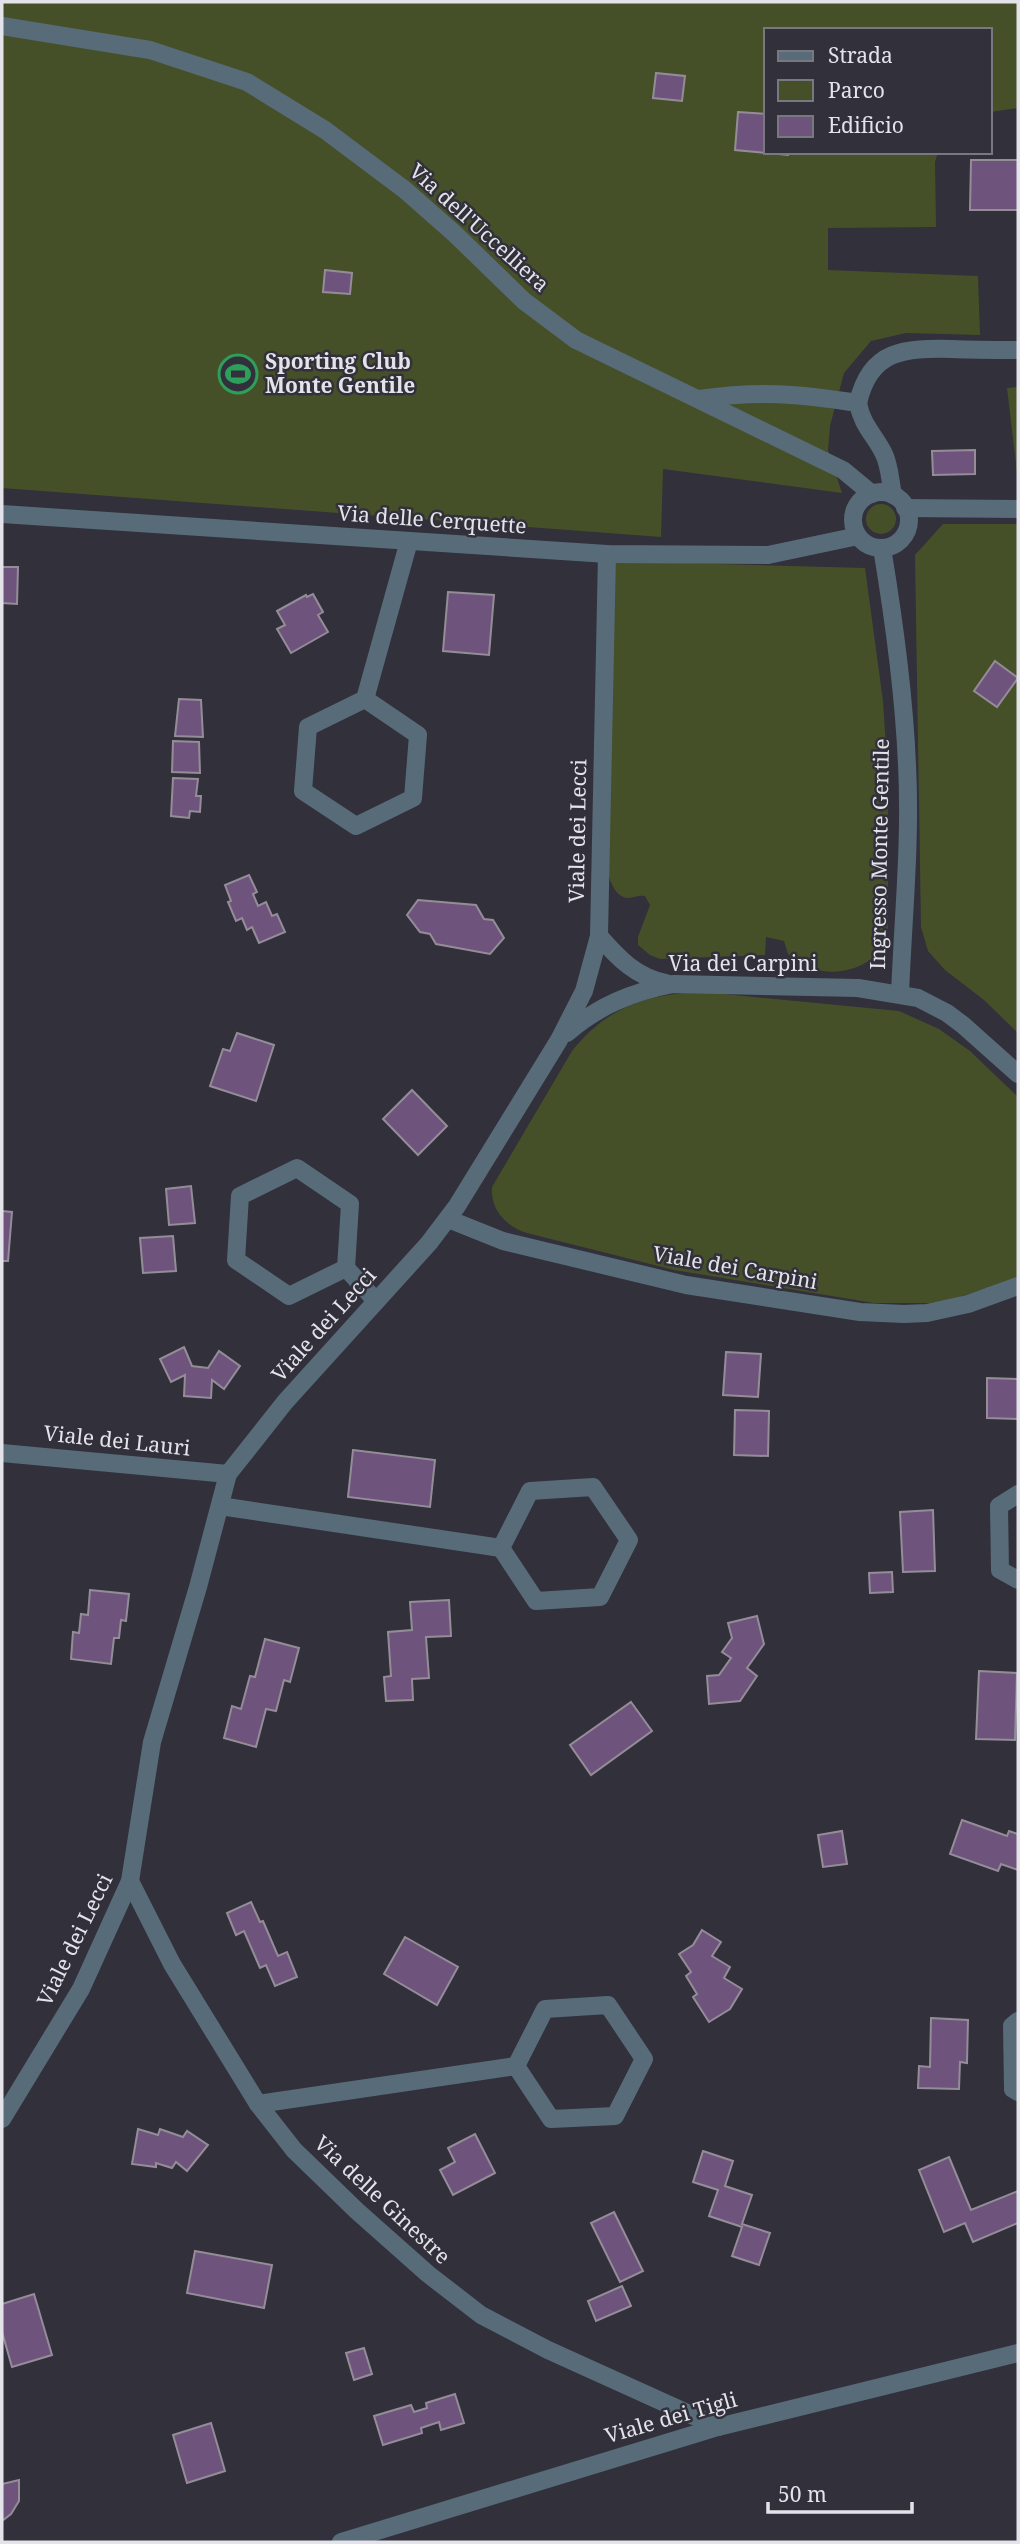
<svg xmlns="http://www.w3.org/2000/svg" width="1020" height="2544" viewBox="0 0 1020 2544" font-family="'Noto Serif',serif">
<style>
.green{fill:#465028;fill-rule:evenodd}
.building{fill:#6e547d;stroke:#948d98;stroke-width:2}
.lines{fill:none;stroke-linecap:round;stroke-linejoin:round}
.minor{stroke:#586b79;stroke-width:18}
.tertiary{stroke:#586b79;stroke-width:18}
.labels{text-anchor:middle;stroke-width:5;stroke-linejoin:round;paint-order:stroke}
.street-label{font-size:21px;fill:#e4e3ea;stroke:#31303b}
.poi-label{font-size:21px;font-weight:bold;fill:#e4e3ea;stroke:#31303b;text-anchor:start}
</style>
<rect width="100%" height="100%" fill="#31303b"/>
<g class="green">
<path d="M2 2H1018V108L990 112V30H766V152H938L935 162 936 227 828 228V270L978 276 980 335 906 333 871 341 844 373 830 426 828 450 842 493 663 469 661 537 2 488Z"/>
<path d="M1018 387V481L1007 388Z"/>
<circle cx="881" cy="519" r="15"/>
<path d="M943 524H1018V1033L984 1000 945 970 928 951 921 927 915 555ZM995 661 1018 678 997 707 974 691Z"/>
<path d="M614 561 865 568 883 701 888 778V933C882 961 850 975 823 971 811 969 798 961 788 954L784 941 766 937 765 955 660 959 650 955 638 945V937L650 905 645 896C639 895 634 898 628 898 615 897 611 882 607 872Z"/>
<path d="M702 992 899 1011 939 1029 970 1051 1018 1097V1278L953 1299 931 1303H874L674 1270 527 1233C507 1227 490 1210 492 1187L572 1051C607 1007 647 994 702 992Z"/>
</g>
<g class="building">
<path d="M656 73 685 76 682 101 653 98Z"/>
<path d="M738 112 766 114V152H789L788 155 735 150Z"/>
<path d="M971 160H1018V210H970Z"/>
<path d="M325 270 352 273 350 294 323 292Z"/>
<path d="M975 450V474L933 475 932 451Z"/>
<path d="M2 567H18L17 604 2 603Z"/>
<path d="M448 592 494 595 489 655 443 651Z"/>
<path d="M313 594 323 612 318 615 328 632 291 653 277 629 285 625 277 611 306 595 307 597Z"/>
<path d="M995 661 1018 678 997 707 974 691Z"/>
<path d="M179 699 201 700 203 737 175 736Z"/>
<path d="M173 741 199 742 200 773 172 772Z"/>
<path d="M173 778 198 779 196 796H201L200 812 190 811 189 818 171 816Z"/>
<path d="M249 875 257 892 253 894 258 906 266 902 272 916 277 914 285 932 259 943 252 927 247 930 242 918 236 921 228 902 231 901 225 885Z"/>
<path d="M418 900 476 905 484 919 493 920 504 938 490 954 436 944 430 934 420 932 407 915Z"/>
<path d="M237 1033 274 1045 256 1101 210 1086 223 1049 230 1051Z"/>
<path d="M412 1090 447 1126 418 1155 383 1119Z"/>
<path d="M191 1186 195 1223 169 1225 166 1189Z"/>
<path d="M2 1211 12 1212 8 1261H2Z"/>
<path d="M173 1236 176 1271 143 1273 140 1238Z"/>
<path d="M184 1347 192 1366 208 1368 219 1351 240 1366 224 1389 212 1380 211 1398 184 1396 185 1375 171 1382 160 1359Z"/>
<path d="M726 1352 761 1354 758 1397 723 1395Z"/>
<path d="M987 1378 1018 1379V1419L987 1418Z"/>
<path d="M735 1410 769 1411 768 1456 734 1455Z"/>
<path d="M353 1450 435 1460 430 1507 348 1497Z"/>
<path d="M933 1510 935 1571 903 1572 900 1512Z"/>
<path d="M892 1572 893 1592 870 1593 869 1573Z"/>
<path d="M90 1590 129 1594 126 1621 121 1620 119 1638H114L111 1664 71 1659 73 1632 79 1633 81 1614 88 1615Z"/>
<path d="M449 1600 451 1636 426 1637 429 1678 412 1679 413 1700 386 1701 384 1677 391 1676 388 1632 412 1630 410 1602Z"/>
<path d="M757 1616 764 1644 747 1668 757 1676 740 1701 709 1704 707 1676 719 1675 731 1658 722 1652 732 1638 728 1623Z"/>
<path d="M265 1639 299 1648 290 1682 284 1680 276 1711 266 1709 256 1747 224 1738 232 1706 241 1709 250 1676 255 1677Z"/>
<path d="M979 1671 1017 1673 1015 1740 976 1739Z"/>
<path d="M631 1702 652 1731 591 1775 570 1745Z"/>
<path d="M962 1820 1007 1836 1009 1831 1018 1834V1870L1001 1864 998 1871 950 1854Z"/>
<path d="M842 1831 847 1864 823 1867 818 1835Z"/>
<path d="M251 1902 260 1922 263 1921 278 1956 287 1952 297 1977 275 1986 266 1965 260 1968 244 1931 236 1935 227 1913Z"/>
<path d="M702 1930 721 1942 712 1956 730 1967 724 1978 742 1989 730 2009 709 2022 693 1997 697 1994 686 1976 691 1972 679 1954 693 1945Z"/>
<path d="M405 1937 458 1967 437 2005 384 1974Z"/>
<path d="M931 2018 968 2020 967 2063 960 2062 959 2089 918 2088 919 2066 930 2067Z"/>
<path d="M138 2129 158 2135 160 2129 183 2137 187 2131 208 2145 187 2171 176 2162 172 2168 156 2163V2167L132 2164Z"/>
<path d="M475 2134 495 2173 453 2195 440 2170 455 2162 448 2148Z"/>
<path d="M703 2151 733 2161 725 2186 752 2195 742 2224 770 2233 759 2265 732 2256 742 2227 709 2216 718 2190 693 2182Z"/>
<path d="M949 2157 971 2210 1018 2191V2223L973 2242 965 2223 944 2232 919 2170Z"/>
<path d="M614 2212 643 2271 620 2282 591 2223Z"/>
<path d="M195 2251 272 2265 264 2308 187 2293Z"/>
<path d="M622 2286 631 2306 596 2321 588 2301Z"/>
<path d="M34 2294 52 2355 12 2367 2 2332V2304Z"/>
<path d="M364 2348 372 2374 354 2380 346 2353Z"/>
<path d="M455 2394 464 2423 441 2430 439 2422 421 2428 422 2433 383 2445 374 2416 411 2405 414 2412 427 2408 426 2403Z"/>
<path d="M211 2423 225 2471 187 2483 173 2435Z"/>
<path d="M19 2480V2501L11 2514 2 2521V2484Z"/>
</g>
<g class="lines">
<g class="minor">
<path d="M699 399C760 390 799 394 858 403 870 349 905 348 952 349 974 350 996 350 1018 350"/>
<path d="M858 403C862 425 873 433 883 452 890 465 890 481 893 495"/>
<path d="M365 699 418 735 413 798 356 826 303 791 308 727Z"/>
<path d="M365 699 409 541"/>
<path d="M599 936C618 958 636 977 666 983"/>
<path d="M567 1033C598 1006 632 992 673 984L858 988 918 998 947 1013 963 1025 1018 1074"/>
<path d="M297 1168 350 1204 346 1268 289 1296 236 1260 240 1196Z"/>
<path d="M448 1219 503 1241 686 1285 860 1312 904 1314 927 1313 968 1304 1018 1286"/>
<path d="M346 1268 376 1301"/>
<path d="M2 1453 228 1474"/>
<path d="M593 1487 629 1540 600 1597 536 1601 501 1548 530 1491Z"/>
<path d="M1018 1494 999 1506 1000 1570 1018 1580"/>
<path d="M220 1506 501 1548"/>
<path d="M130 1881 172 1964 258 2104 294 2150 357 2211 428 2274 481 2315 548 2350 718 2427"/>
<path d="M608 2005 644 2059 615 2116 551 2119 516 2066 545 2009Z"/>
<path d="M1018 2021 1012 2026 1013 2089 1018 2092"/>
<path d="M258 2104 516 2066"/>
<path d="M2 2119 81 1989 130 1881 152 1742 198 1587 228 1474 285 1402 429 1243 457 1206 559 1040 584 991 599 936 607 554"/>
<path d="M341 2542 718 2427 1018 2353"/>
</g>
<g class="tertiary">
<path d="M2 26 150 50 247 82 325 130 405 190 455 234 524 301 576 340 843 470 872 494"/>
<circle cx="881" cy="520" r="28"/>
<path d="M905 508 1018 509"/>
<path d="M2 514 607 554 768 555 858 536"/>
<path d="M882 548C894 620 904 693 907 765 911 841 903 918 900 994"/>
</g>
</g>
<defs>
<symbol id="stadium-ring" viewBox="-11 -11 22 22"><circle r="9.5" fill="#31303b" stroke="#2e9e5b" stroke-width="1.5"/><path d="M0-5a6.5 5 0 1 0 0 10a6.5 5 0 1 0 0-10ZM-3.5-1.8h7v3.6h-7Z" fill="#2e9e5b"/></symbol>
</defs>
<g fill-rule="evenodd">
<use href="#stadium-ring" x="216" y="352" width="44" height="44"/>
</g>
<g class="labels">
<g class="street-label">
<text transform="translate(479 228) rotate(42)" y="7">Via dell'Uccelliera</text>
<text transform="translate(432 520) rotate(4)" y="7">Via delle Cerquette</text>
<text transform="translate(578 831) rotate(-89)" y="7">Viale dei Lecci</text>
<text transform="translate(880 854) rotate(-89)" y="7">Ingresso Monte Gentile</text>
<text x="743" y="971">Via dei Carpini</text>
<text transform="translate(735 1268) rotate(10)" y="7">Viale dei Carpini</text>
<text transform="translate(324 1325) rotate(-48)" y="7">Viale dei Lecci</text>
<text transform="translate(117 1441) rotate(6)" y="7">Viale dei Lauri</text>
<text transform="translate(75 1940) rotate(-64)" y="7">Viale dei Lecci</text>
<text transform="translate(382 2200) rotate(43)" y="7">Via delle Ginestre</text>
<text transform="translate(671 2418) rotate(-16)" y="7">Viale dei Tigli</text>
</g>
<g class="poi-label">
<text x="265" y="369">Sporting Club<tspan x="265" dy="24">Monte Gentile</tspan></text>
</g>
</g>
<rect width="1020" height="2544" fill="none" stroke="#e4e3ea" stroke-width="7"/>
<rect x="764" y="28" width="228" height="126" fill="#31303b" stroke="#797881" stroke-width="2"/>
<rect x="778" y="51" width="35" height="10" fill="#586b79" stroke="#797881" stroke-width="2"/>
<text x="828" y="63" font-size="21" fill="#e4e3ea">Strada</text>
<rect x="778" y="80" width="35" height="21" fill="#465028" stroke="#797881" stroke-width="2"/>
<text x="828" y="98" font-size="21" fill="#e4e3ea">Parco</text>
<rect x="778" y="116" width="35" height="21" fill="#6e547d" stroke="#797881" stroke-width="2"/>
<text x="828" y="133" font-size="21" fill="#e4e3ea">Edificio</text>
<path d="M768 2502v10h144v-10" fill="none" stroke="#e4e3ea" stroke-width="3.5"/>
<text x="778" y="2502" font-size="21" fill="#e4e3ea" stroke="#31303b" stroke-width="5" paint-order="stroke">50 m</text>
</svg>
